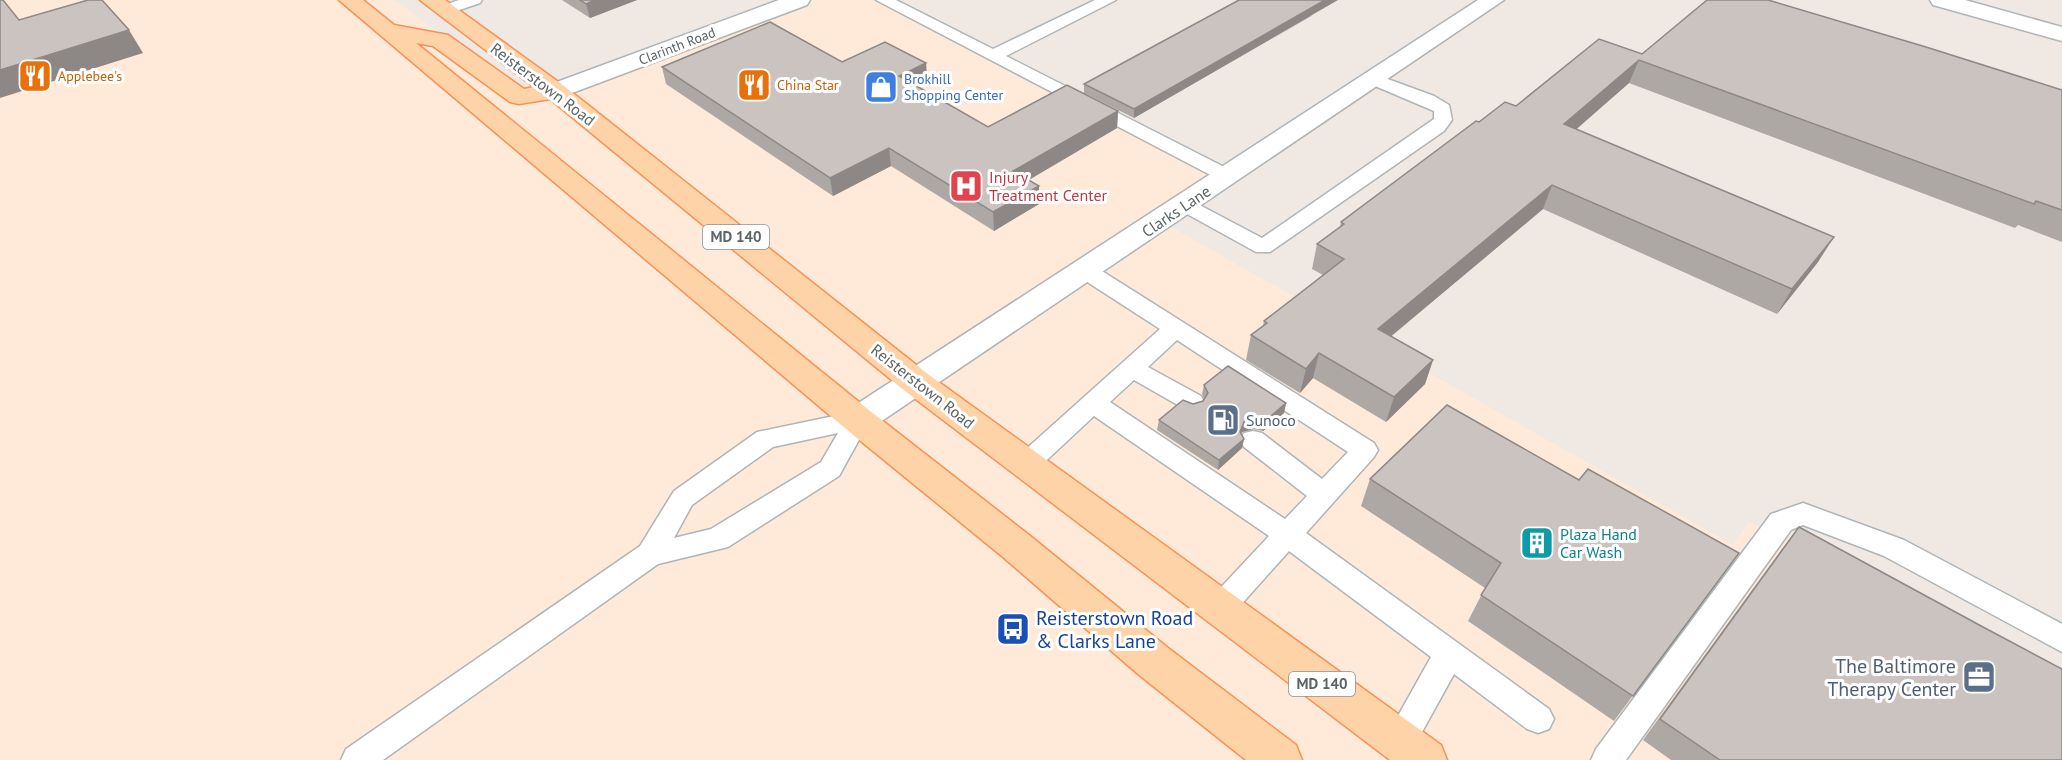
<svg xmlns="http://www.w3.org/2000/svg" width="2062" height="760" viewBox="0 0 2062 760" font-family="'PT Sans',sans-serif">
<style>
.commercial{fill:#ffe9d8}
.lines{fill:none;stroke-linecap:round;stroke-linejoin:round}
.lane-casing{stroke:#afb5b7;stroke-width:3}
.street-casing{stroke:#afb5b7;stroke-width:3}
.secondary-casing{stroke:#aeb4b7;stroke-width:3}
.primary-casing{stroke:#f79254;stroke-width:3}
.lane{fill:#fff;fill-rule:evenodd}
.street{fill:#fff;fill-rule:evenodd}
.secondary{fill:#fff;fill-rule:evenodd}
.primary{fill:#ffd3a8;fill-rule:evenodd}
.wall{fill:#aea8a5}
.shaded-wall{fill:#8d8886}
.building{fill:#cac3c0;stroke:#8d8886;stroke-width:1.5}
.labels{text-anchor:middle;stroke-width:6;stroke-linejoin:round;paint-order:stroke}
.far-street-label{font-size:14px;fill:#5b6365;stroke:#fff}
.far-food-label{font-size:14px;fill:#c56008;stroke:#fff;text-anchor:start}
.far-shop-label{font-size:14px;fill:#366cbe;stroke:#fff;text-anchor:start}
.shield{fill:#fff;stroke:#8c9293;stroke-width:1.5}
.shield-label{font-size:15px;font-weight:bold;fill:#5b6365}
.street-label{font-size:16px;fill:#5b6365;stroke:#fff}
.health-label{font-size:16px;fill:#be3a42;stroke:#fff;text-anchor:start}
.service-label{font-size:16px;fill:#4e5e75;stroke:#fff;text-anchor:start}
.culture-label{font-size:16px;fill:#0d838f;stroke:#fff;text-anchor:start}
.near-transit-label{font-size:20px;fill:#164399;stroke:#fff;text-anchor:start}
.near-service-label{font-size:20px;fill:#4e5e75;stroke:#fff;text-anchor:end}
</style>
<rect width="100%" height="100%" fill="#efe8e3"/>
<path class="commercial" d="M0 0H395L537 106 799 0H885L1225 177 1159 220 1733 545 1749 522 2062 687V760H0Z"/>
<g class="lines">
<defs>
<g id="lane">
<path d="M459 0H482L480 3 445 15 437 10 439 7Z"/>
<path d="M876 0H896L993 49 1095 0H1116L1006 56 1234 172 1237 176 1227 182 1220 180Z"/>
<path d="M1374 74 1434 96 1449 105 1452 120 1444 131 1270 252H1256L1178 209 1175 205 1178 201H1192L1262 238 1434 119V111L1368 83 1365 79Z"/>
<path d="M1086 264 1094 266 1374 443 1378 450 1374 457 1306 533 1549 709 1554 719 1549 729 1538 733 1527 729 1454 674 1411 752 1400 757 1389 752 1384 742 1389 732 1431 657 1289 551 1230 617 1220 620 1210 617 1206 608 1210 599 1269 536 1094 416 1034 472 1025 475 1016 472 1012 465 1016 458 1160 329 1078 276 1075 271 1078 266ZM1177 340 1348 452 1322 479 1262 433 1253 431 1244 433 1240 440 1244 447 1307 496 1285 519 1110 402 1134 380 1183 408 1192 411 1201 408 1204 402 1201 396 1148 367Z"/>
<path d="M858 411 867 414 870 420 839 476 728 547 658 564 383 760H341L346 749 640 546 674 491 757 432ZM838 433 821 462 711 529 674 538 692 505 773 447Z"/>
<path d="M1803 503 1904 540 2062 624V652L1884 556 1803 525 1791 530 1626 760H1591L1596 749 1771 514Z"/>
</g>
<g id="street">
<path d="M779 0H810L807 5 564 96 555 98 546 96 543 91 546 86Z"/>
<path d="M1930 0H1965L2062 27V41L1933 5Z"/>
</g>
<path id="secondary" d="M1478 0H1504L870 429 858 433 846 429 841 420 846 411Z"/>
<path id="primary" d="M339 0H363L394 25 448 35 524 89 534 87 420 0H445L564 86 929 375 1441 745 1447 760H1390L905 391 550 99 519 104 510 102 433 46 416 43 870 411 1029 535 1168 648 1296 745 1302 760H1246L1138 674 1003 557 846 429Z"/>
</defs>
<use href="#lane" class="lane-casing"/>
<use href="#street" class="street-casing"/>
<use href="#secondary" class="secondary-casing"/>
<use href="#primary" class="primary-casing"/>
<use href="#lane" class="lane"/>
<use href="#street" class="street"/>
<use href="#secondary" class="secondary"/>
<use href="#primary" class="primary"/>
</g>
<g class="wall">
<path d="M562 0H637L590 18Z"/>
<path d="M1313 15 1134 118 1084 93V84Z"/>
<path d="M1642 54 2062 90V242L2018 225 2015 228 1629 83 1576 129 1818 262 1777 314 1543 209 1391 336 1433 360 1425 384 1386 422 1313 378 1300 393 1246 360 1251 335 1263 326 1264 321 1323 275 1312 269 1317 244 1340 227 1341 222 1479 122Z"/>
<path d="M926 63 927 81 916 86 988 127 1118 111 1117 128 1029 180 1039 204 994 231 891 166 833 196 666 84 662 67Z"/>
<path d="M1204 385 1286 403 1284 413 1263 431 1253 429 1242 432 1241 434 1244 439 1242 448 1218 470 1157 430 1159 420 1193 404 1203 401 1204 399 1202 394Z"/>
<path d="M1370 479 1579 480 1739 553 1614 721 1468 621 1485 588 1361 506Z"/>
<path d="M1799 527 2062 760H1671L1643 740 1781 550Z"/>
</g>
<g class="shaded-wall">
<path d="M595 0H637L590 18 586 4Z"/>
<path d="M1325 0H1338L1134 118V109Z"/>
<path d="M129 30 143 53 0 98V70Z"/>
<path d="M1639 60 1629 83 1555 148 1564 124Z"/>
<path d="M926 63 927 81 901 93 899 76Z"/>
<path d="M1118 111 1117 128 1013 189V171Z"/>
<path d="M889 148 891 166 833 196 830 178Z"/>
<path d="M1552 185 1543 209 1370 354 1378 329Z"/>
<path d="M1039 186V204L994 231 993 212Z"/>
<path d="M1834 237 1818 262 1777 314 1792 289Z"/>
<path d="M1319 353 1313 378 1300 393 1306 369Z"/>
<path d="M1433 360 1425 384 1386 422 1394 397Z"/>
<path d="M1286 403 1284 413 1263 431 1265 421Z"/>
<path d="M1254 419 1253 429 1242 432 1238 441 1240 432 1244 422Z"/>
<path d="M1244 439 1242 448 1218 470 1219 460Z"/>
</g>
<g class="building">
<path d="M0 0H3L19 20 88 0H102L129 30 0 70Z"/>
<path d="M580 0H595L586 4Z"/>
<path d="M1239 0H1325L1134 109 1084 84Z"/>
<path d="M1707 0H1768L1926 47 2062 90V210L2036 201 2034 204 1639 60 1564 124 1834 237 1792 289 1552 185 1378 329 1433 360 1394 397 1319 353 1306 369 1251 335 1267 323 1264 321 1344 259 1317 244 1344 224 1341 222 1476 121 1479 122 1505 102 1516 106 1599 39 1642 54Z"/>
<path d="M770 22 842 62 885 42 926 63 899 76 988 127 1067 85 1118 111 1013 171 1039 186 993 212 889 148 830 178 662 67Z"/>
<path d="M1228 366 1286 403 1265 421 1254 419 1244 422 1240 432 1244 439 1219 460 1159 420 1183 400 1193 404 1203 401 1208 393 1204 385Z"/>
<path d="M1447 405 1579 480 1588 469 1739 553 1633 696 1481 595 1501 563 1370 479Z"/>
<path d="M1799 527 1983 627 2062 669V760H1720L1660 719Z"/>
</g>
<defs>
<symbol id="restaurant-square" viewBox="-11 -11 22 22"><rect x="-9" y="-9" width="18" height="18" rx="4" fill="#e8710a" stroke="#fff"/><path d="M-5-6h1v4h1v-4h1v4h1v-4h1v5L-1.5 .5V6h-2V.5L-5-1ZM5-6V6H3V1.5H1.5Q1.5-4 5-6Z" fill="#fff"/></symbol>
<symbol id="shop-square" viewBox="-11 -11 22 22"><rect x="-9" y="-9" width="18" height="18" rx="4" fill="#3f7fe0" stroke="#fff"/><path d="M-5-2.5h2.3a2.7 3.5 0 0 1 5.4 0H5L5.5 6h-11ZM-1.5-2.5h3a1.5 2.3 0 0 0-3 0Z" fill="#fff"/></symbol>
<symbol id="hospital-square" viewBox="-11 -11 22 22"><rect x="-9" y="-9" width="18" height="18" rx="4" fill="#e0444e" stroke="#fff"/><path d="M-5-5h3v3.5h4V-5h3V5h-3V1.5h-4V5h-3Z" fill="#fff"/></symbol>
<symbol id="fuel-square" viewBox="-11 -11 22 22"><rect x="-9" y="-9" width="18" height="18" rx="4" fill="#5c6f8a" stroke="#fff"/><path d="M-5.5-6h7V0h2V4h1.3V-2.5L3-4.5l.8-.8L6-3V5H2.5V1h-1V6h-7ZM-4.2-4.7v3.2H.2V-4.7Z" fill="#fff"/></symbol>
<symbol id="building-square" viewBox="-11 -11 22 22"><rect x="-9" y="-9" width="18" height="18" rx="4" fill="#0f9aa8" stroke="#fff"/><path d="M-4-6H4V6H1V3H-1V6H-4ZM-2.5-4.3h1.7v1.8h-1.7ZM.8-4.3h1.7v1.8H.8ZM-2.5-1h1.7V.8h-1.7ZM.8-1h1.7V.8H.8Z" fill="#fff"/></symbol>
<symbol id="bus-square" viewBox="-11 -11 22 22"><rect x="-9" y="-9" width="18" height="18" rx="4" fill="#1a4fb4" stroke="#fff"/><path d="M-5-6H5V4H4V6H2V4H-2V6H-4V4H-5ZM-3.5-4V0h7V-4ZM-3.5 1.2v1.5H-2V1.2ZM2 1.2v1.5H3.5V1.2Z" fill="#fff"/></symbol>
<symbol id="office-square" viewBox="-11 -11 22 22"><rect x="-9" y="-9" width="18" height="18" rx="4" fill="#5c6f8a" stroke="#fff"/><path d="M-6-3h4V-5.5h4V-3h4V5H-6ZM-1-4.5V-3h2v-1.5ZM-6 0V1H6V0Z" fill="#fff"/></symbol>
</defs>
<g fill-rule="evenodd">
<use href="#restaurant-square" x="16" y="57" width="38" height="38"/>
<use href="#restaurant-square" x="735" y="66" width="38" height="38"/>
<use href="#shop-square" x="862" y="68" width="38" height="38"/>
<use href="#hospital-square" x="947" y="167" width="38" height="38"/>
<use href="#fuel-square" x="1204" y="401" width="38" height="38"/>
<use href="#building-square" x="1518" y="524" width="38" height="38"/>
<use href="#bus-square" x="994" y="610" width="38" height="38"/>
<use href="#office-square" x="1960" y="658" width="38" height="38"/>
</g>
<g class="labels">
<g class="far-street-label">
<text transform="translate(677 46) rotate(-21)" y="5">Clarinth Road</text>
</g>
<g class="far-food-label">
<text x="58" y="81">Applebee's</text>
<text x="777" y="90">China Star</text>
</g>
<g class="far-shop-label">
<text x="904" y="84">Brokhill<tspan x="904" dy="16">Shopping Center</tspan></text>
</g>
<g class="shield">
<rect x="703" y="225" width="66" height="24" rx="4.5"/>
<rect x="1289" y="672" width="66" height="24" rx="4.5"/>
</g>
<g class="shield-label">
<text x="736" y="242">MD 140</text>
<text x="1322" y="689">MD 140</text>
</g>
<g class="street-label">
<text transform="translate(543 84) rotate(37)" y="6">Reisterstown Road</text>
<text transform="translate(1176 211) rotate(-34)" y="6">Clarks Lane</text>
<text transform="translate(923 386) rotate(38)" y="6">Reisterstown Road</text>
</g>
<g class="health-label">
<text x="989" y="183">Injury<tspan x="989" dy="18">Treatment Center</tspan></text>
</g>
<g class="service-label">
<text x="1246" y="426">Sunoco</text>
</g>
<g class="culture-label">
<text x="1560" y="540">Plaza Hand<tspan x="1560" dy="18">Car Wash</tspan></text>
</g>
<g class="near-transit-label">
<text x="1036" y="625">Reisterstown Road<tspan x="1036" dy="23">&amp; Clarks Lane</tspan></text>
</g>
<g class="near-service-label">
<text x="1956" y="673">The Baltimore<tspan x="1956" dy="23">Therapy Center</tspan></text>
</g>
</g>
</svg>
